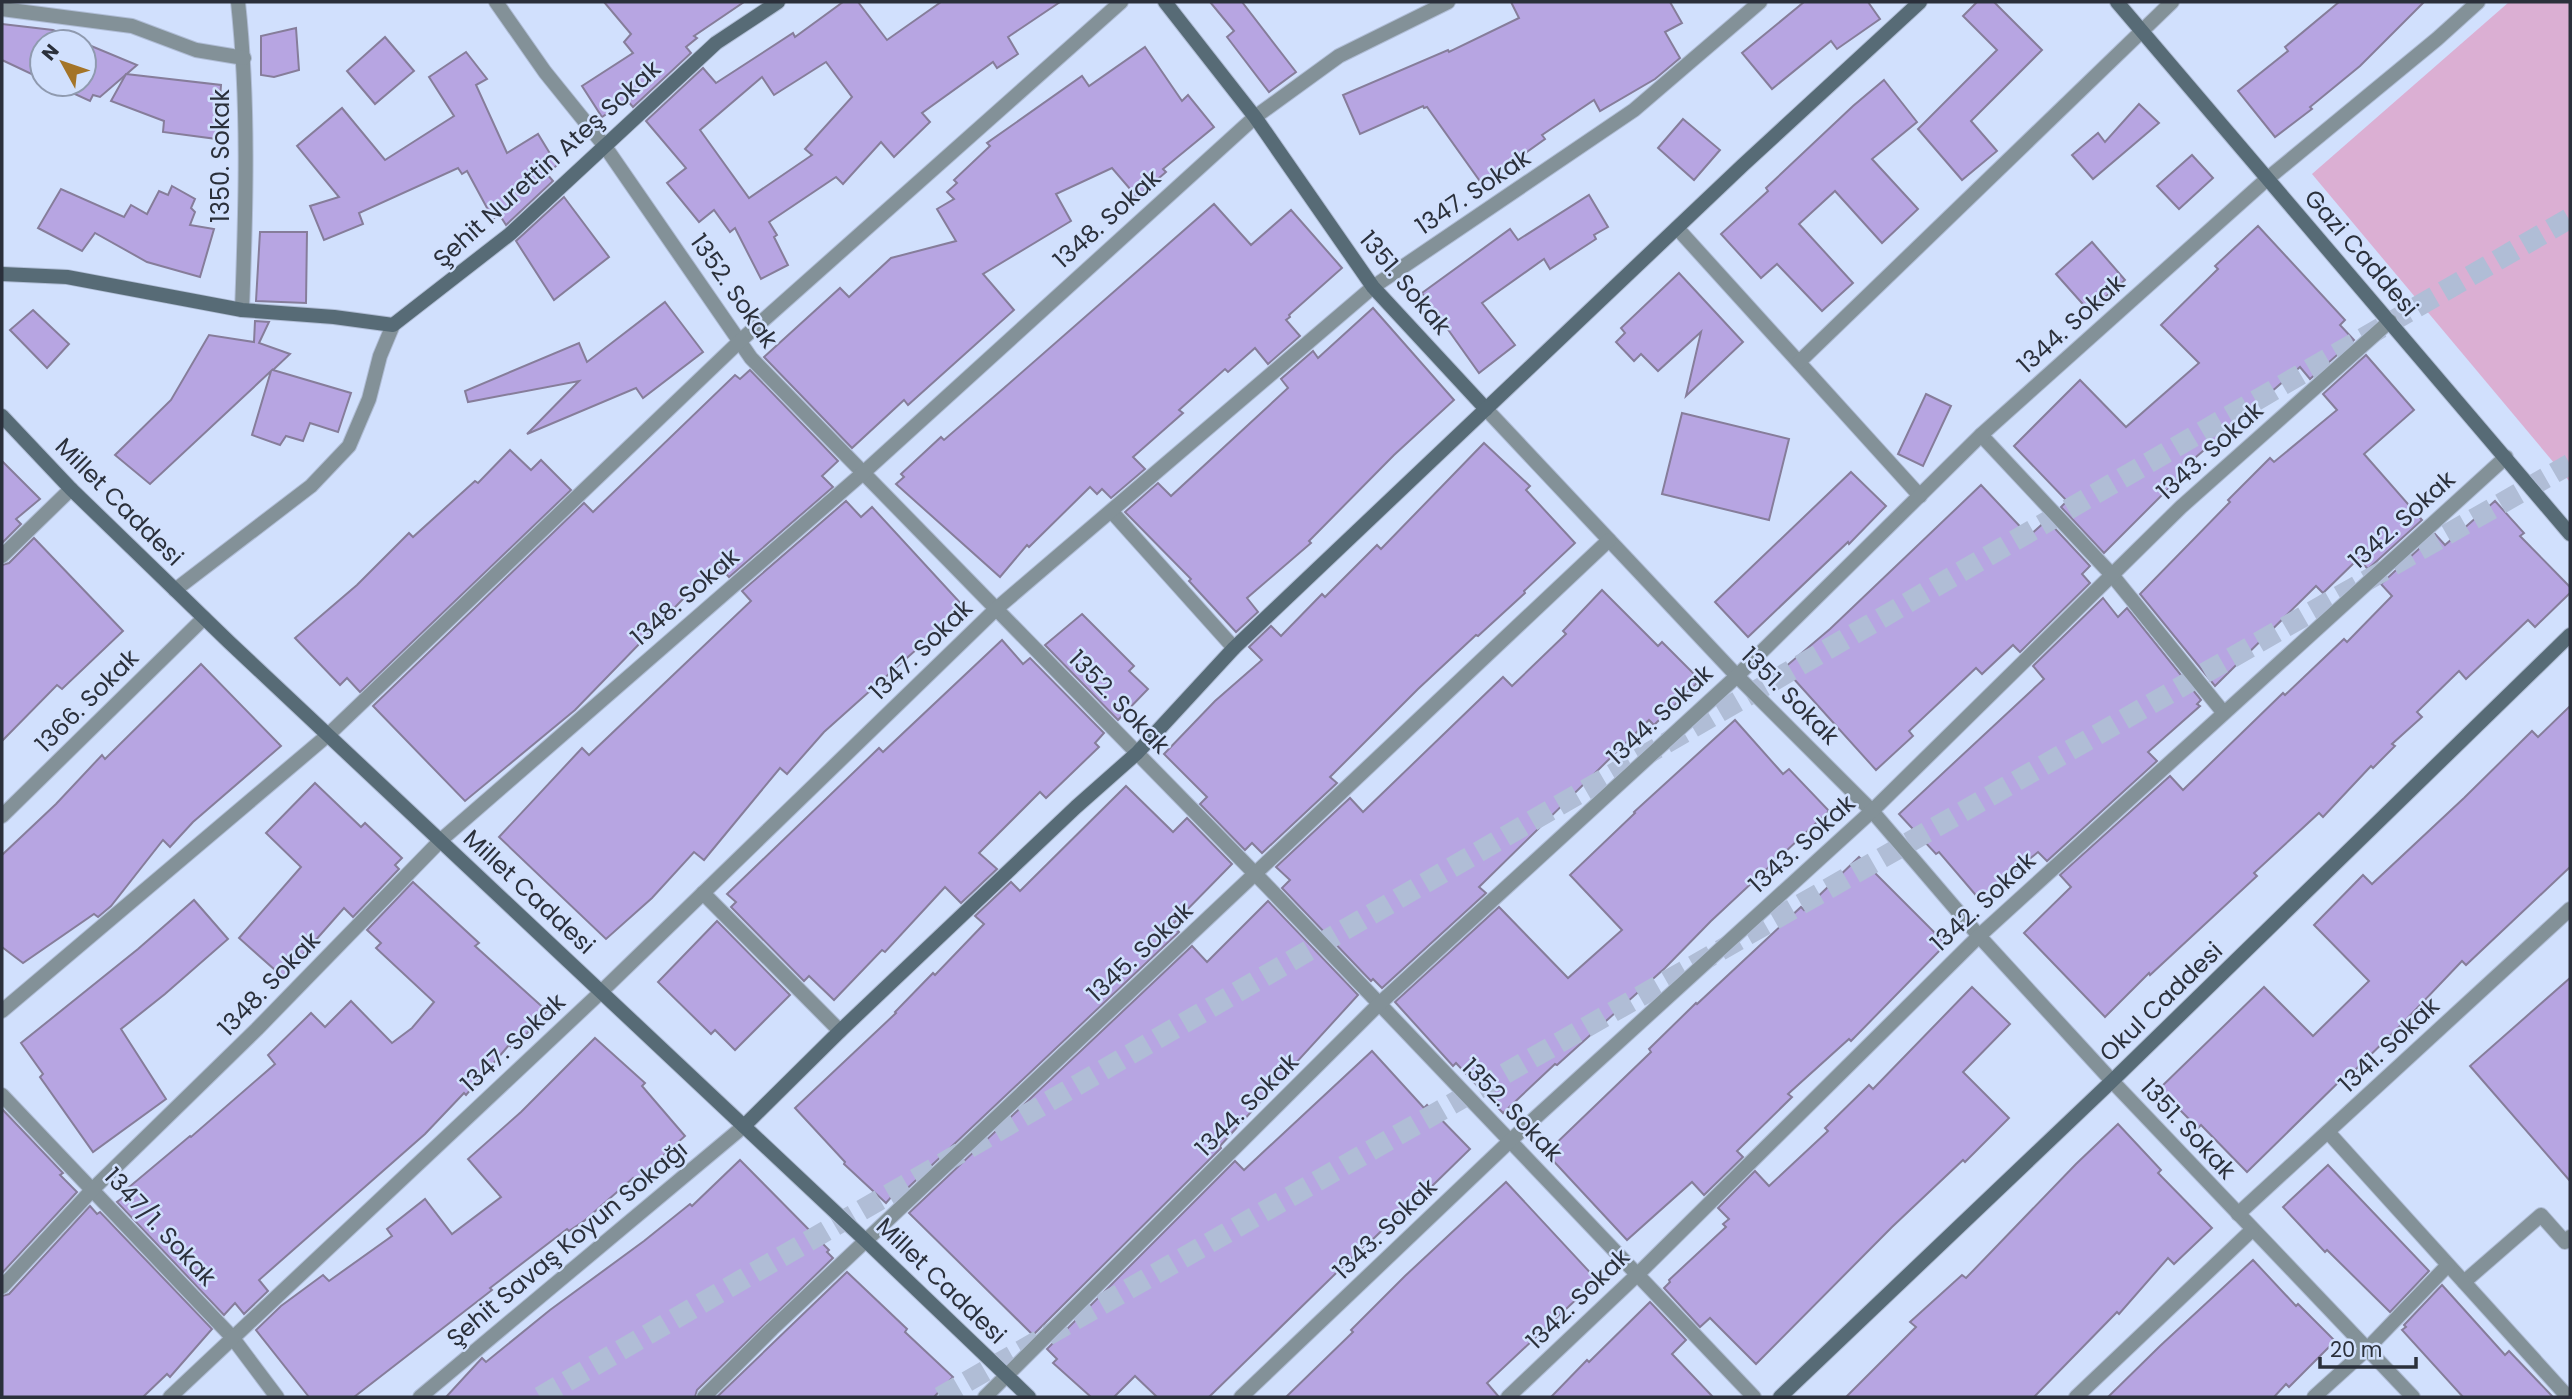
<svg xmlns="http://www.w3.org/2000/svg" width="2572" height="1399" viewBox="0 0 2572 1399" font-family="Poppins,sans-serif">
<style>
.green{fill:#dbafd3}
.building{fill:#b7a5e2;stroke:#867d9a;stroke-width:2;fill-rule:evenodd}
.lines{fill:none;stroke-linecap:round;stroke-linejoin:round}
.highway-tunnel{stroke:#b0bdd6;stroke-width:21;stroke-dasharray:21 10;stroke-linecap:butt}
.lane-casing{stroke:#b0bdd6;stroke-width:16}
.street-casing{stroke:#b0bdd6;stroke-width:16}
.secondary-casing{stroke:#b0bdd6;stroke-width:16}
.lane{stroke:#839198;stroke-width:14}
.street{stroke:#839198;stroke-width:14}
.secondary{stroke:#576b76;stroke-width:14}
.labels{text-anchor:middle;stroke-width:5;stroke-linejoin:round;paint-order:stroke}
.street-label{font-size:24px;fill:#2b303b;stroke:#d1e0fd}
</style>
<rect width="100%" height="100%" fill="#d1e0fd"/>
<path class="green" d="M2509 2H2570V482L2312 174Z"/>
<g class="building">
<path d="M604 2H744L694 36 697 38 686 47 691 53 633 107 627 100 602 117 582 86 633 53 624 42 631 34Z"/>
<path d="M843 2H858L887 40 941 2H1060L1008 37 1018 54 997 68 993 62 922 113 930 122 894 157 881 142 843 184 836 177 769 222 777 235 774 237 788 265 761 279 735 228 730 232 714 210 699 222 667 183 686 168 646 121 703 68 716 83 793 33 795 37ZM826 62 852 97 805 149 812 155 749 198 700 130 762 77 774 95Z"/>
<path d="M1210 2H1242L1296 72 1269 92 1227 37 1234 31Z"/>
<path d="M1511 2H1670L1682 23 1665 32 1680 58 1655 79 1600 111 1594 100 1542 135 1545 139 1482 184 1427 107 1424 108 1423 106 1360 134 1343 95 1448 50 1449 52 1519 18Z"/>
<path d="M1804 2H1868L1880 19 1837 49 1831 41 1772 89 1742 53Z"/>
<path d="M1977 2H1994L2042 50 1971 121 1997 151 1962 180 1918 129 1997 50 1963 16Z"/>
<path d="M2339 2H2424L2360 66 2310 107 2312 109 2275 137 2238 91 2288 51 2285 47Z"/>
<path d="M2 24 53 30 81 42H42V79L2 60Z"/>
<path d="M296 28 299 70 274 77 261 75V36Z"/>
<path d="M385 37 414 71 375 104 347 71Z"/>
<path d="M84 43 137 65 100 97 93 95 90 101 53 84H84Z"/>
<path d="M1145 47 1182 101 1188 95 1214 127 1163 169 1166 172 1137 197 1112 168 1056 194 1071 221 983 274 1014 310 908 405 904 400 852 448 764 357 840 288 849 297 891 258 956 241 937 209 954 199 947 192 957 183 954 180 990 146 987 143 1082 76 1089 86Z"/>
<path d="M466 52 487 79 476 85 507 153 538 134 557 165 547 174 553 181 506 225 499 214 493 219 467 171 462 174 458 168 359 213 363 224 324 240 310 206 339 197 297 146 342 108 385 160 454 116 429 77Z"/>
<path d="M126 74 221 85 217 139 163 132 164 121 111 101Z"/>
<path d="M1884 80 1917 122 1872 159 1918 209 1882 243 1835 191 1799 224 1853 283 1822 311 1777 264 1761 278 1721 234 1768 191 1766 188 1853 106Z"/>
<path d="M2139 104 2159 123 2093 179 2072 155 2098 133 2105 142Z"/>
<path d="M1683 119 1720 150 1694 180 1658 148Z"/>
<path d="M2192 155 2213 178 2179 209 2157 186Z"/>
<path d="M172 186 195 199 191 208 195 212 190 225 214 229 200 277 147 262 95 233 82 251 38 228 61 189 124 217 131 205 147 214 159 191 168 195Z"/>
<path d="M1589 195 1608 227 1594 235 1596 239 1550 269 1544 259 1482 303 1515 345 1479 373 1422 293 1510 229 1518 240Z"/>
<path d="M564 197 609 257 554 300 516 241Z"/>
<path d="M1214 204 1251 245 1291 210 1342 268 1289 315 1290 317 1286 320 1300 336 1268 364 1255 348 1228 372 1225 369 1179 410 1183 413 1133 457 1145 469 1111 498 1102 489 1097 494 1090 487 1029 547 1027 545 1000 577 896 484 904 477 901 474 941 437 944 440 1004 388Z"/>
<path d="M2258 226 2345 320 2340 325 2354 340 2310 379 2300 367 2181 470 2184 473 2104 553 2061 507 2067 501 2014 446 2080 380 2126 427 2199 363 2161 325 2218 269 2215 266Z"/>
<path d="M260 232H307L306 303 256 301Z"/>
<path d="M2092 242 2125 280 2089 311 2056 274Z"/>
<path d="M1679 273 1743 342 1686 396 1701 332 1658 371 1641 354 1634 361 1616 342 1625 333 1621 328Z"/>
<path d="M665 302 703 352 643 398 636 388 527 434 579 381 468 402 465 391 579 343 587 362Z"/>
<path d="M1373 308 1454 400 1394 455 1309 541 1311 543 1247 598 1258 612 1236 632 1189 581 1191 579 1125 512 1158 483 1171 496 1288 388 1281 379 1313 351 1318 358Z"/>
<path d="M33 310 69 344 47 368 10 330Z"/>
<path d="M255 321 269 322 259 343 290 354 273 370 351 393 338 432 310 423 303 441 286 436 280 445 252 435 271 371 150 484 115 455 171 400 209 335 254 342Z"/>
<path d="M2366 355 2414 410 2364 454 2422 520 2368 569 2358 559 2323 593 2316 586 2215 686 2140 594 2230 502 2228 500 2270 458 2274 462 2337 410 2323 394Z"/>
<path d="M750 370 838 461 822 476 833 487 729 577 717 564 575 710 465 801 373 706 584 503 593 512 735 375 740 379Z"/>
<path d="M1926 394 1951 406 1923 466 1898 454Z"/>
<path d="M1682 413 1789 439 1769 520 1662 494Z"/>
<path d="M1484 443 1530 486 1526 490 1575 543 1524 591 1525 593 1478 636 1476 635 1418 689 1330 777 1337 783 1262 853 1252 843 1245 850 1200 804 1207 797 1164 754 1215 701 1262 660 1249 647 1271 626 1281 636 1322 594 1325 597 1377 545 1381 549Z"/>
<path d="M510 450 531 470 541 460 571 490 360 692 347 678 340 685 295 638 357 585 409 533 413 537 475 481 478 483Z"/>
<path d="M2 461 40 499 16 519 21 524 2 543Z"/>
<path d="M1851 472 1886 506 1849 544 1848 542 1748 637 1715 602Z"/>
<path d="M1981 485 2029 536 2047 520 2090 566 2082 574 2090 583 2020 652 2013 645 1982 674 1976 668 1909 731 1913 736 1876 770 1784 668 1830 629Z"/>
<path d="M846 501 861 517 872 507 964 607 824 732 787 774 780 768 704 860 694 852 652 898 606 939 499 837 582 748 589 755 751 601 742 591Z"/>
<path d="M2495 501 2524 533 2520 536 2570 587V593L2535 627 2528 620 2466 679 2459 671 2417 712 2422 717 2392 744 2395 746 2373 768 2371 766 2323 817 2319 813 2254 873 2257 876 2150 975 2149 973 2105 1017 2024 933 2071 887 2060 875 2170 776 2183 790 2283 693 2285 695 2344 639 2347 642 2392 596 2381 584 2435 534 2445 545Z"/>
<path d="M34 538 123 631 62 689 57 685 2 741V565L9 563Z"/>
<path d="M1602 590 1658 646 1662 642 1700 680 1654 725 1649 720 1479 887 1486 893 1382 988 1373 979 1371 981 1282 888 1290 880 1276 867 1350 798 1363 812 1503 677 1512 686 1566 634 1563 631Z"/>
<path d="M2103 598 2118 617 2127 608 2201 700 2197 704 2200 706 2148 752 2157 761 2047 861 2038 852 1980 900 1939 852 1936 854 1899 814 2044 679 2033 666Z"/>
<path d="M1082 614 1134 666 1129 671 1148 689 1118 720 1045 645Z"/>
<path d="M1002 640 1023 664 1030 658 1104 733 1095 743 1099 747 1046 798 1040 792 979 853 997 869 961 903 945 887 885 952 882 950 834 1000 809 976 804 981 731 907 736 902 727 894 879 748 883 752Z"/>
<path d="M201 664 281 746 193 822 170 847 163 840 111 906 98 917 94 914 23 963 2 947V855L56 804 102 755 105 759Z"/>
<path d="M2570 706V867L2466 965 2462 961 2400 1026 2353 1072 2351 1070 2247 1172 2201 1125 2198 1128 2159 1089 2264 987 2313 1036 2369 981 2314 925 2363 875 2372 884 2464 798 2532 731 2538 737Z"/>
<path d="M1735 720 1783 774 1789 769 1829 811 1711 921 1665 968 1557 1065 1555 1064 1503 1113 1456 1063 1453 1066 1395 1002 1499 907 1568 978 1622 930 1570 875 1635 813 1634 812Z"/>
<path d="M315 783 361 827 365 823 402 858 395 865 399 869 353 917 344 908 283 977 239 938 301 867 266 833Z"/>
<path d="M1126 786 1173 832 1187 818 1232 864 1172 925 1179 932 895 1200 892 1196 886 1203 844 1164 845 1162 795 1108 896 1013 895 1012 933 973 935 975 984 924 975 916 1011 882 1020 891Z"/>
<path d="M1859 857 1946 944 1851 1041 1849 1039 1788 1094 1792 1097 1737 1151 1743 1157 1704 1195 1692 1182 1627 1240 1546 1153 1651 1052 1649 1049 1696 1003 1697 1004 1801 907 1804 910Z"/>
<path d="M413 882 479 943 475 946 547 1011 513 1049 509 1045 466 1095 464 1093 425 1134 259 1280 268 1291 244 1314 235 1303 224 1315 117 1202 125 1196 122 1193 190 1136 191 1137 275 1064 268 1055 311 1013 325 1027 351 1001 392 1043 412 1028 434 1002 376 948 381 943 367 930Z"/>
<path d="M194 900 228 939 165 994 121 1029 166 1099 93 1152 40 1077 43 1074 21 1043 138 949Z"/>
<path d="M1268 901 1358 995 1220 1146 1221 1148 1033 1335 909 1213 1192 946 1207 962Z"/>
<path d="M717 921 790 995 735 1050 715 1030 711 1034 658 982Z"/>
<path d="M2570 978V1181L2470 1066Z"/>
<path d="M1972 987 2010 1024 1963 1072 2009 1118 1965 1162 1963 1160 1892 1227 1756 1364 1710 1318 1700 1327 1664 1288 1670 1282 1669 1280 1726 1227 1723 1224 1729 1219 1718 1208 1755 1171 1769 1186 1828 1131 1825 1128 1869 1085 1873 1089Z"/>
<path d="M595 1038 645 1083 642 1086 685 1136 635 1181 633 1178 584 1221 569 1231 567 1229 490 1288 492 1290 354 1397H309L256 1330 281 1306 323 1275 329 1281 392 1236 387 1229 425 1199 452 1234 501 1197 468 1159 521 1112Z"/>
<path d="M1372 1051 1424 1108 1427 1105 1470 1149 1429 1189 1427 1187 1371 1241 1370 1240 1209 1397H1157L1135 1376 1114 1397H1091L1053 1363 1057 1359 1047 1349 1235 1161 1244 1170Z"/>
<path d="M2 1109 63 1173 60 1175 77 1192 2 1273Z"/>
<path d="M2118 1124 2161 1170 2158 1173 2212 1228 2174 1264 2168 1258 2119 1314 2117 1312 2034 1397H1846L1916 1327 1910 1322 1962 1275 1966 1278 2076 1164Z"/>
<path d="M740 1160 829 1250 827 1252 833 1258 697 1390 695 1397H446L482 1358 486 1362 550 1310 644 1241 690 1204 692 1206Z"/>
<path d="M2328 1165 2429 1271 2390 1312 2327 1250 2325 1252 2283 1207Z"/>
<path d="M1506 1182 1597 1280 1487 1383 1499 1397H1286L1353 1332 1351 1330 1405 1276Z"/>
<path d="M90 1206 97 1214 100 1212 212 1329 170 1377 167 1374 143 1397H2V1296L9 1294Z"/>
<path d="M2253 1260 2296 1306 2298 1304 2335 1341 2289 1387 2286 1384 2274 1397H2108L2160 1346Z"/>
<path d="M847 1272 907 1329 905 1332 953 1377 934 1397H717Z"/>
<path d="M2442 1285 2505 1355 2509 1351 2553 1397H2463L2402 1330 2406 1327 2404 1325Z"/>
<path d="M1650 1302 1686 1340 1672 1354 1713 1397H1551L1587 1360 1589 1362Z"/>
</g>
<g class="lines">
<g class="highway-tunnel">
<path d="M540 1397 2570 218"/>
<path d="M940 1397 2570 464"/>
</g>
<defs>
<path id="lane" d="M2464 1282 2541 1215 2565 1242 2570 1237"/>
<g id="street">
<path d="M238 2C249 103 246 207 242 310"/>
<path d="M496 2 545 72 604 145 751 358 1269 888 1754 1397"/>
<path d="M2 9 132 26 196 50 244 58"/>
<path d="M1677 228 1920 496"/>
<path d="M1799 362 2172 2"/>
<path d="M1486 409 1737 676 1872 811 1979 936 2112 1081 2413 1397"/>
<path d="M1981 435 2112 575 2223 712"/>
<path d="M1112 512 1234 648"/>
<path d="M2 556 71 489"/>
<path d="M175 590 311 486 349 446 369 399 380 356 393 325"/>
<path d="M2 816 204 618"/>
<path d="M703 893 840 1031"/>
<path d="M2 1011 328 735 740 341 1121 2"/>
<path d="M2 1095 232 1337 277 1397"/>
<path d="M2328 1132 2568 1397"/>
<path d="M2238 1214 2570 909"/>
<path d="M2 1287 93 1189 257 1029 441 840 863 473 1255 117 1339 56 1448 2"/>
<path d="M170 1397 602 991 996 609 1373 287 1634 110 1760 2"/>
<path d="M420 1397 744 1126"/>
<path d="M704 1397 772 1329 1609 540"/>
<path d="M985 1397 1378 1005 1737 676 1981 435 2267 179 2437 39 2478 2"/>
<path d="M1241 1397 1511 1140 1872 811 2181 507 2390 321"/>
<path d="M1508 1397 1637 1275 1979 936 2506 457"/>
<path d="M2076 1397 2252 1230"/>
<path d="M2314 1397 2367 1349 2448 1265"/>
</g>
<g id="secondary">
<path d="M1165 2 1255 117 1373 287 1486 409"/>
<path d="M2117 2 2570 534"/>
<path d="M2 274 67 277 242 310 334 317 393 325 510 234 716 43 778 2"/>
<path d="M2 416 71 489 229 642 866 1241 1029 1397"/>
<path d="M744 1126 840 1031 1076 807 1137 753 1234 648 1743 165 1920 2"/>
<path d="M1780 1397 2112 1081 2570 635"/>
</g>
</defs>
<use href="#lane" class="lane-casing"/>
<use href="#street" class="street-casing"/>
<use href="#secondary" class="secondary-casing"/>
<use href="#lane" class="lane"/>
<use href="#street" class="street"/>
<use href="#secondary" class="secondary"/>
</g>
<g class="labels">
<g class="street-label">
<text transform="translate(221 156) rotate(-90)" y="8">1350. Sokak</text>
<text transform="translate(547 164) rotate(-42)" y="8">Şehit Nurettin Ateş Sokak</text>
<text transform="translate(1473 192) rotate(-34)" y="8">1347. Sokak</text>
<text transform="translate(1107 219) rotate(-42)" y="8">1348. Sokak</text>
<text transform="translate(2361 253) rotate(49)" y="8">Gazi Caddesi</text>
<text transform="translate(1405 283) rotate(50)" y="8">1351. Sokak</text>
<text transform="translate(734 291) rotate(55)" y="8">1352. Sokak</text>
<text transform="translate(2071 324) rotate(-42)" y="8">1344. Sokak</text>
<text transform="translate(2210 451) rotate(-42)" y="8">1343. Sokak</text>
<text transform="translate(119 502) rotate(45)" y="8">Millet Caddesi</text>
<text transform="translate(2402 520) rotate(-42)" y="8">1342. Sokak</text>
<text transform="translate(685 597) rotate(-41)" y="8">1348. Sokak</text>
<text transform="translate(921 650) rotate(-44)" y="8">1347. Sokak</text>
<text transform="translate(1790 696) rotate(45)" y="8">1351. Sokak</text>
<text transform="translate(87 701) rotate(-45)" y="8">1366. Sokak</text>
<text transform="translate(1119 702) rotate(46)" y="8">1352. Sokak</text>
<text transform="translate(1660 715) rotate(-43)" y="8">1344. Sokak</text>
<text transform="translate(1802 844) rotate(-42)" y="8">1343. Sokak</text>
<text transform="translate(529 892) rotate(43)" y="8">Millet Caddesi</text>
<text transform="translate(1983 902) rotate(-43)" y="8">1342. Sokak</text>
<text transform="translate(1140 952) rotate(-43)" y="8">1345. Sokak</text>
<text transform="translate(269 984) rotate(-46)" y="8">1348. Sokak</text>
<text transform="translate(2161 1002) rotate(-44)" y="8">Okul Caddesi</text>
<text transform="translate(513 1043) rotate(-43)" y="8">1347. Sokak</text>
<text transform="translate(2389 1045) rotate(-43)" y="8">1341. Sokak</text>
<text transform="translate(1247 1105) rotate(-45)" y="8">1344. Sokak</text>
<text transform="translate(1512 1110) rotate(46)" y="8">1352. Sokak</text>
<text transform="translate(2188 1129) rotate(47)" y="8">1351. Sokak</text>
<text transform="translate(160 1227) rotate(47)" y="8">1347/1. Sokak</text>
<text transform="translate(1385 1229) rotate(-44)" y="8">1343. Sokak</text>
<text transform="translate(567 1244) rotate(-40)" y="8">Şehit Savaş Koyun Sokağı</text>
<text transform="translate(941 1281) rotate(44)" y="8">Millet Caddesi</text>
<text transform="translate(1578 1299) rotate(-44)" y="8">1342. Sokak</text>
</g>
</g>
<rect width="2572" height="1399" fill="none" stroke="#2b303b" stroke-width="7"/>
<g transform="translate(63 63) rotate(310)"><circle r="33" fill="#d1e0fd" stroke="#8f9aaf" stroke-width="2"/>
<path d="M0-5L12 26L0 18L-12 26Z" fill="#a47428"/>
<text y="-10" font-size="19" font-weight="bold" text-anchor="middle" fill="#2b303b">N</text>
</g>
<path d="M2320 1357v10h96v-10" fill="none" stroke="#2b303b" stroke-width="3.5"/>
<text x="2330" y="1357" font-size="21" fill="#2b303b" stroke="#d1e0fd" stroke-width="5" paint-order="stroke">20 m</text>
</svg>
